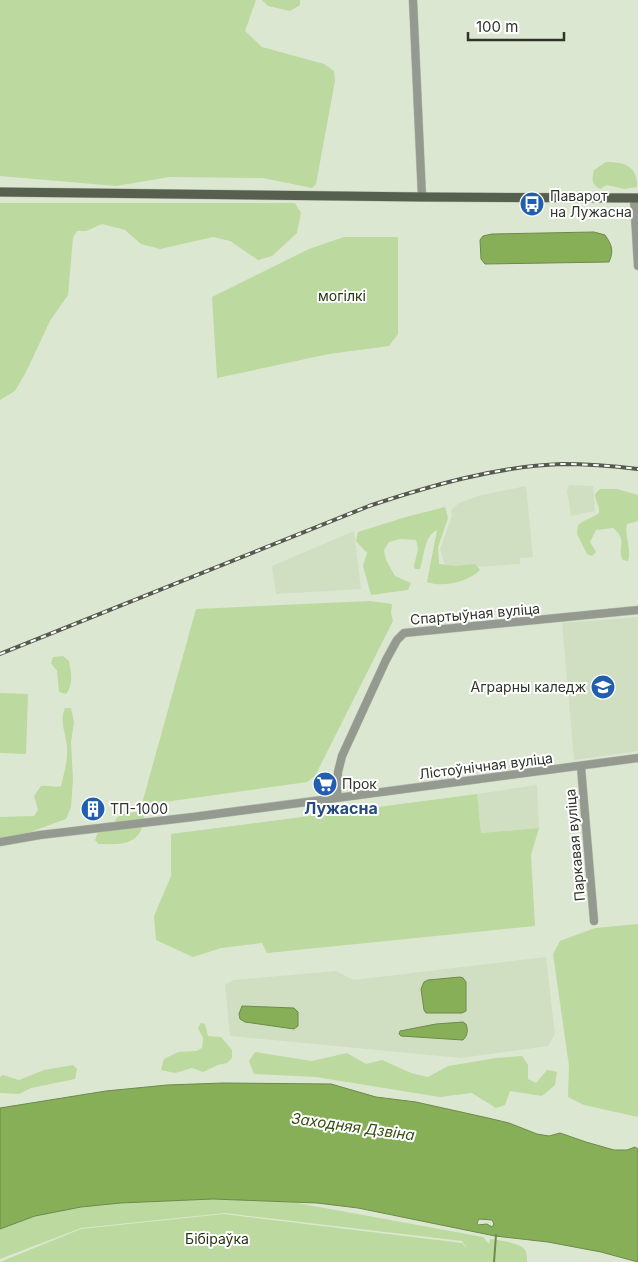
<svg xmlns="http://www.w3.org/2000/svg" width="638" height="1262" viewBox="0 0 638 1262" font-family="Inter,sans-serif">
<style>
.built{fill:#d0dfc2}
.green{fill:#bcd99f}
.water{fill:#87af58;stroke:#6d8a4a;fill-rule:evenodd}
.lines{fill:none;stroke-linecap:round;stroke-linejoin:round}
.stream{stroke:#6d8a4a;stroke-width:2}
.minor-casing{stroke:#bac3b0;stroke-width:9}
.major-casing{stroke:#bac3b0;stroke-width:10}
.minor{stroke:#959a91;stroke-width:8}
.major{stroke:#575f4f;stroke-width:9}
.rail-casing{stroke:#555a4e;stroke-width:4}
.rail{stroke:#fff;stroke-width:2;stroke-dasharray:5.5;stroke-linecap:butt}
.labels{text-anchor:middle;stroke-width:4;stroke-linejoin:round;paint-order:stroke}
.poi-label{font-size:14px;fill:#30342b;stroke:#fff;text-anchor:start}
.park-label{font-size:14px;fill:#24340f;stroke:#fff}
.street-label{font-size:14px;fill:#30342b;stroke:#fff}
.water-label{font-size:15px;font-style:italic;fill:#354e0f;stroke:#fff}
.quarter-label{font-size:16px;font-weight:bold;fill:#244a7f;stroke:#fff}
</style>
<rect width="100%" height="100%" fill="#dce7d1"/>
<g class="built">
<path d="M569 485 593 486 595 511 571 516 567 491Z"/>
<path d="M526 486 533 557 520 558V564L446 569 440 549 452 516 451 510 459 503 478 496Z"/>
<path d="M354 531 361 589 276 594 272 566Z"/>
<path d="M638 617V751L574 760 562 623Z"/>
<path d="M537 785 539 828 481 833 477 794Z"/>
<path d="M546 957 555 1034 548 1046 461 1058 230 1036 225 985 233 980 336 971 354 980Z"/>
</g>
<g class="green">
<path d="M0 0H256L245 31 262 47 324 64 334 71 335 81 316 184 312 188 263 178 169 177 116 186 0 176Z"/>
<path d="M262 0H300V5L290 11 268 6Z"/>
<path d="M606 162C623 162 638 165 637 187L624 189 607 185 600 189C591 183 592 180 594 170Z"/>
<path d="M0 203H295L301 213 297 233 272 256 258 260 230 241 213 237 160 249 141 244 125 230 102 224 86 231H77L73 238 68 295 50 321 26 372 15 391 0 400Z"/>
<path d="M344 237H398V334L389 346 329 354 217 378 212 297 309 249Z"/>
<path d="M600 489H617L638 495V521L627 524C624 536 632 549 628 561L623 560C616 547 629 541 613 528L596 530 590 542 596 552 592 556 587 554 577 534 578 525C585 519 593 518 599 513 600 505 595 502 595 494Z"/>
<path d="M445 507 448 518 438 547 439 564 456 566 475 564 480 570C468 582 442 588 427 582L437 530C424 536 424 557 420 569H415L414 566 418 549 416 540 400 539 389 542 384 550 386 560 395 576 411 583 408 590 371 595 363 566 367 553 356 541 358 532 406 517Z"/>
<path d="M370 601 392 604 391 613 393 621 315 776 307 782 143 805V800L196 609Z"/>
<path d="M63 656 69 661C71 673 74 684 66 694L59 692 57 671 51 663 53 657Z"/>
<path d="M0 693 28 694 26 754 0 753Z"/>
<path d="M65 708H71L74 722 71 742 73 780 71 807 66 819 25 834 0 840V817L34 816 38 810 34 796 41 786C49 785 54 788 61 786 64 774 68 760 67 747 66 733 59 722 65 708Z"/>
<path d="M477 794 481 833 539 828 531 855 535 926 267 953 262 943 221 948 193 957 156 940 154 916 171 876V834Z"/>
<path d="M141 811 145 819 144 822 117 824 115 820 121 814Z"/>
<path d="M142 827C136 847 115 844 98 844L95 840 98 832Z"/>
<path d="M638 924V1117L584 1105 568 1097 569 1066 553 954 560 941 595 928Z"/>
<path d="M201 1023 205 1024 208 1036 221 1037 232 1050V1058L227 1063 218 1065 203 1072 192 1068 175 1073 161 1070 164 1059 178 1052 196 1051 202 1048 203 1038 198 1028Z"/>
<path d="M255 1052 312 1061 347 1053 366 1064 382 1060 411 1073 428 1077 448 1066 496 1058 522 1056 528 1065V1079L536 1083 547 1070 557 1072 555 1085 542 1096 510 1091 505 1105 496 1108 472 1093 440 1097 316 1077 254 1074 249 1061Z"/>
<path d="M73 1065 77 1069 75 1079 31 1088 19 1094 0 1093V1077L3 1075 19 1080 44 1070Z"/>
<path d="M213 1199 292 1202 483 1237 489 1244 490 1239C498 1240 521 1243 525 1250 527 1253 527 1258 527 1262H0L81 1229 224 1214 462 1243 467 1249 462 1241 225 1213 81 1228 0 1259V1229C12 1224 24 1219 36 1215 93 1201 154 1200 213 1199Z"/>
</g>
<g class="water">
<path d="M594 232 605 235C612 245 614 251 609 262L485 264 481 259 480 240 483 236 492 234Z"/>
<path d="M460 977 463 978 466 982V1011L462 1013H426L424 1010 421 989 424 982 428 980Z"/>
<path d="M242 1006 294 1008 298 1012V1026L294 1029 245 1022 240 1019 239 1014Z"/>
<path d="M463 1022 466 1024C468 1030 468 1035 463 1040L401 1036 399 1034 400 1031 436 1024Z"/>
<path d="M223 1083 331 1084 376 1097 416 1102 488 1118 509 1123 537 1134 549 1136 560 1133 586 1142 614 1150H627L635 1147 638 1149V1262L601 1252 548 1242 495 1236 358 1208 317 1203 213 1199 120 1203 81 1207 35 1216 0 1229V1108L106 1091 167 1085ZM479 1219 492 1220 494 1224 492 1227 487 1224 478 1225 477 1223Z"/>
</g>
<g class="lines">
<path class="stream" d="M494 1262 496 1235"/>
<defs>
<g id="minor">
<path d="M413 0 422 197"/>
<path d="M634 199 638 266"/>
<path d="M581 767 594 921"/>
<path d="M337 797 338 772 342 756 386 660 397 640 404 633 638 610"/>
<path d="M0 842 40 835 193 817 638 758"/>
</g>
<path id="major" d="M0 192 422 197 638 198"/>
</defs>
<use href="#minor" class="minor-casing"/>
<use href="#major" class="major-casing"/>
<use href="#minor" class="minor"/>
<use href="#major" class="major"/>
<defs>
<path id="rail" d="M0 654 369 506C429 486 498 466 562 464 587 464 613 466 638 469"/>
</defs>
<use href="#rail" class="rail-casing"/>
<use href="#rail" class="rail"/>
</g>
<defs>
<symbol id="bus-disc" viewBox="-11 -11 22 22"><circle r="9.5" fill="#225eb0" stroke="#fff"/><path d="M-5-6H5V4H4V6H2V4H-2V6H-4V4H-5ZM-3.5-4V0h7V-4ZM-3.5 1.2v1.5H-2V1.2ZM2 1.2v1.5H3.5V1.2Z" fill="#fff"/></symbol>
<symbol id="university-disc" viewBox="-11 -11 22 22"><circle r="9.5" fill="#225eb0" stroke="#fff"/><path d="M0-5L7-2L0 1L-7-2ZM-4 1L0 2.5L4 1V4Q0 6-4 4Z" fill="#fff"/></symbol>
<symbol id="supermarket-disc" viewBox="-11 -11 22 22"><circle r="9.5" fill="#225eb0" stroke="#fff"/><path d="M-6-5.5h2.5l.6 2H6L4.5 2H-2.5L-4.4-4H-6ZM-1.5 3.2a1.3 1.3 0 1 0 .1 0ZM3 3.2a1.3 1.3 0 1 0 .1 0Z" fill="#fff"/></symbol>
<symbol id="building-disc" viewBox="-11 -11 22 22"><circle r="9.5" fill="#225eb0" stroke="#fff"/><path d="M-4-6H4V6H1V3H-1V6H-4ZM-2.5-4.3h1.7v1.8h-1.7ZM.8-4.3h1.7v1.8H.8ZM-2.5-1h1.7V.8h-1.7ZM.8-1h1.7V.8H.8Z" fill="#fff"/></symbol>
</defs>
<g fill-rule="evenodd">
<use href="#bus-disc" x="518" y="190" width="28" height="28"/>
<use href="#university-disc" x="589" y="673" width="28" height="28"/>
<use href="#supermarket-disc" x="311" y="770" width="28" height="28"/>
<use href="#building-disc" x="79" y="795" width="28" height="28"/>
</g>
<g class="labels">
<g class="poi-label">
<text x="550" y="201">Паварот<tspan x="550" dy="16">на Лужасна</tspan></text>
<text x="586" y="692" text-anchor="end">Аграрны каледж</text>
<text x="342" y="789">Прок</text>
<text x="110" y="814">ТП-1000</text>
</g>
<g class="park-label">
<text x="342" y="301">могілкі</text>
<text x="217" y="1244">Бібіраўка</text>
</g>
<g class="street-label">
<text transform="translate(475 614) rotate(-5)" y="5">Спартыўная вуліца</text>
<text transform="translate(486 766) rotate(-7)" y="5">Лістоўнічная вуліца</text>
<text transform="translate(575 845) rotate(-95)" y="5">Паркавая вуліца</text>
</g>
<g class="water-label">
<text transform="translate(353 1127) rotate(8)" y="5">Заходняя Дзвіна</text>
</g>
<g class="quarter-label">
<text x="341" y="814">Лужасна</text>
</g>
</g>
<path d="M468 32v8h96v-8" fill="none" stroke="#30342b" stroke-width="2.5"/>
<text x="476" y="32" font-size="15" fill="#30342b" stroke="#ffffff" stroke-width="4" paint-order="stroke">100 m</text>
</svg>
